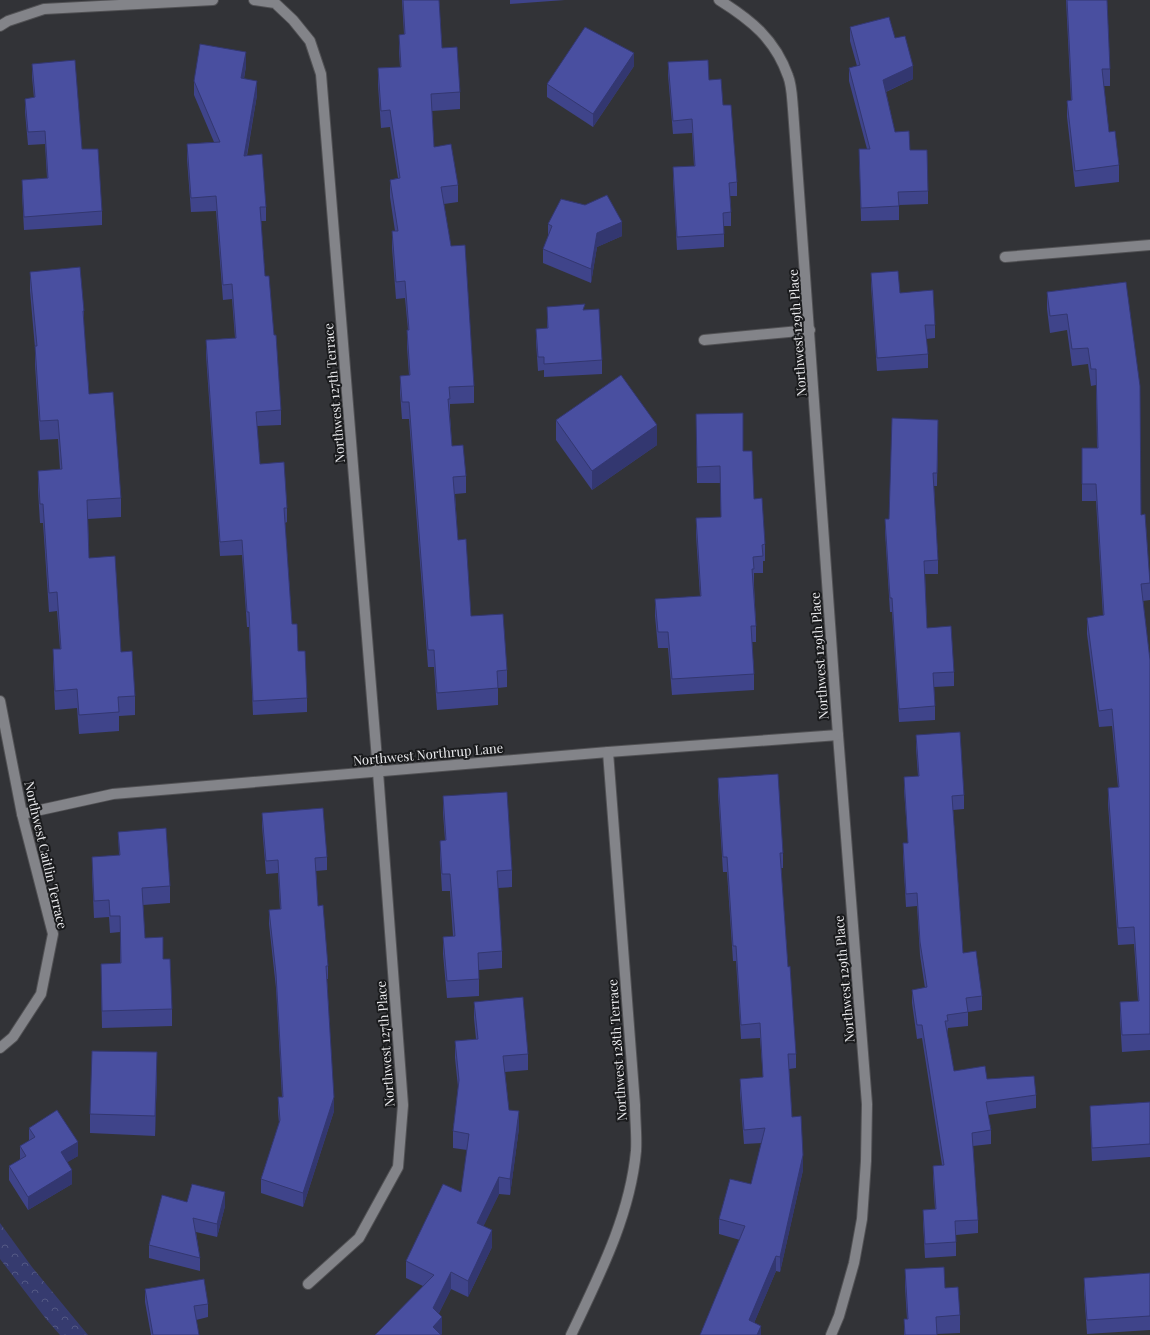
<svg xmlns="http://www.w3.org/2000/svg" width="1150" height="1335" viewBox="0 0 1150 1335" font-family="'Playfair Display',serif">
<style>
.forest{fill:url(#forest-crowns)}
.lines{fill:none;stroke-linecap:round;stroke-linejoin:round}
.street-casing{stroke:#515154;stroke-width:12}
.street{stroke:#838489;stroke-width:10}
.wall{fill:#3f448a}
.shaded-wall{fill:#333770}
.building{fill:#494fa0;stroke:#333770}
.labels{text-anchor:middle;stroke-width:4;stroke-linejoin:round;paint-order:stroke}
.street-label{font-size:13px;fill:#ececef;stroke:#1a1b1d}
</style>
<defs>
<pattern id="forest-crowns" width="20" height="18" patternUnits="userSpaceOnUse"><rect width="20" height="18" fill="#363b6f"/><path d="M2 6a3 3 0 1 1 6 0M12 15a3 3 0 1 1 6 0" fill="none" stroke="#535884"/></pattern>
</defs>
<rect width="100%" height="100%" fill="#323337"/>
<path class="forest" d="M0 1223 32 1267 88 1335H60L46 1319 0 1259Z"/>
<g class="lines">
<defs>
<g id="street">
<path d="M254 0 275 3 293 20 310 41 321 74 378 772 403 1105 398 1167 359 1238 308 1284"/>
<path d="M719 0C751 20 775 39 788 76 792 86 792 99 793 109L838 735 867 1104 866 1161 862 1219 854 1263 839 1316 831 1335"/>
<path d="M0 26 8 21 44 9 213 0"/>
<path d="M1005 257 1150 245"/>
<path d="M704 340 810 330"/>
<path d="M0 701 22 814 53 934 41 994 13 1037 0 1048"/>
<path d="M22 814 113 794 608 752 838 735"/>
<path d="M571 1335C599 1276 630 1216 636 1151 637 1136 635 1120 635 1105L608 752"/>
</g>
</defs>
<use href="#street" class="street-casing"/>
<use href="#street" class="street"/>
</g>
<g class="wall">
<path d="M402 0H439L442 48 460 92V109L432 111 434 147 458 185V202L444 204 474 386V403L450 404V416L452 446 466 476V493L455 494 458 540 471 616 507 670V687L498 688V705L437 710 434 667H428L409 419H402L400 393V376L409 375 407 347V330H408L405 298 396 299 392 248V231H395L390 197V180L398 178 390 127 381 128 378 85V68L400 67 399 52V35L404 34Z"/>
<path d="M510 0H565L510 4Z"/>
<path d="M1066 0H1107L1110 69V86H1104L1109 132 1119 165V182L1075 187 1067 117V101L1071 100Z"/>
<path d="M850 27 895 38 913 79 886 92 895 132 910 150 928 191V204L899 205V220L861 221 859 149H867L849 81V68L857 66 850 41Z"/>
<path d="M668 62 709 80 723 105 737 182V196H730L731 212V226H724V247L677 250 673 181V167L694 166 692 133 673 134 668 75Z"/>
<path d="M32 64 82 149 102 211V225L24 230 22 194V180L47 178 45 144 28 145 25 112V99L34 98 32 77Z"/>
<path d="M246 66 244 79 257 95 247 156 266 207V221H261L265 276 274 335 281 410V425L257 426 260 464 287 508V522L285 523 292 624 298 651 307 698V712L253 715 249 627H247L242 555 220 556 206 355V340L235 338 232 299 223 300 216 211 191 212 187 159V144L214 142 194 95V81Z"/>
<path d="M634 66 593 127 547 97V84Z"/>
<path d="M548 224 622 236 597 247 591 283 543 263V249L548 237Z"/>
<path d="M30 272 84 311V330L89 394 121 498V517L88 519 89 558 121 652 135 696V715L119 716V731L79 734 77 708 55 710 53 668V649H60L57 611 49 612 43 523H40L38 490V471L60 469 58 439 40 440 35 365V348L30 291Z"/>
<path d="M871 273 900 293 935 325V338L926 339 928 354V368L877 371 871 286Z"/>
<path d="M1126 282 1141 515 1150 583V600L1143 601 1150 660V1050L1122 1052 1120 1019V1002L1138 1001 1134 944 1118 945 1108 804V788L1118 787 1112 726 1099 727 1087 634V618L1103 616 1096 501H1082V448H1097L1096 385 1091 386 1088 364 1072 366 1067 330 1050 333 1047 309V292Z"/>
<path d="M547 307 585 310 602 360V374L544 377V370L538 371 536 342V329H547Z"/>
<path d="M696 414 743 451 754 499 765 544V561H763V573H754V585L756 626V642H752L754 674V690L672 695 668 648H658L655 616V599L700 596 696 535V518L721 517 720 483H697Z"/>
<path d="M556 420 657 445 592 490 556 440Z"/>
<path d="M938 433 937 486H934L938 560V574H925L927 628 954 672V686L934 687 935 706V720L899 722 892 612H890L885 532V519H889Z"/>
<path d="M916 735 964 795V809L953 810 963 953 982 996V1010L968 1012V1026L948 1028 947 1034 954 1071 987 1079 1036 1095V1108L988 1115 991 1130V1144L973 1146 978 1220V1233L956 1235V1256L925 1258 923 1223V1210L935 1209 933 1179V1166L942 1165 922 1038 917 1039 912 1003V990L925 988 920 955 917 906 906 907 903 857V843H908L904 791V777L918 776 916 748Z"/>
<path d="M718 778 783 853V868H781L788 967 796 1054V1068L789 1069 792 1117 803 1170 780 1272 776 1271 754 1323 761 1335H700L740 1240 719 1234V1219L751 1184 762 1143 744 1144 740 1093V1079L763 1077 760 1038 741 1039 736 961H733L727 872H723L718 793Z"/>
<path d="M443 796 512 870V887L498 888 502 951V968L479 970V996L447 998 443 954V937L453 936 450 891H442L440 858V841L445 840 443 813Z"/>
<path d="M262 813 327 857V870L316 871 318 906 328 966V979H327L334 1111 303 1207 261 1193V1179L279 1123 278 1111V1097H282L276 988 269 924V910L280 909 278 873 266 874 262 826Z"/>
<path d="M118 832 170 886V903L143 905 145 938 163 959 172 1009V1026L102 1028 101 980 120 963V932L110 933 109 917 94 918 92 874V857L119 855Z"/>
<path d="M474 1002 528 1054V1070L505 1072 509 1110 519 1128 510 1195 499 1194 483 1226 492 1247 468 1297 451 1289 439 1313 442 1333 441 1335 423 1286 406 1278V1261L461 1192 467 1150 453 1148V1131L458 1087 455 1058V1041L476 1039 474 1018Z"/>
<path d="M157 1072 155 1136 90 1133V1114Z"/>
<path d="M1150 1102V1157L1092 1161 1090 1119V1106Z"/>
<path d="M29 1128 78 1156 67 1162 72 1184 28 1210 9 1180V1166L20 1160V1146L29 1141Z"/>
<path d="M187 1202 225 1206 217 1237 196 1232 200 1258V1271L149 1258V1245Z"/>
<path d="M905 1269 945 1288 960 1315V1333L937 1334V1335H904V1319H907L905 1287Z"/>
<path d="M1150 1273V1330L1087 1334 1084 1291V1278Z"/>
<path d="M145 1289 208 1304V1317L196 1320 199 1335H151L145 1302Z"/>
</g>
<g class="shaded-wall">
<path d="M246 52V66L241 93V78Z"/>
<path d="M634 53V66L593 127V114Z"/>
<path d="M913 66V79L883 93V80Z"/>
<path d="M257 81V95L244 170V156Z"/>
<path d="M622 222V236L597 247 591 283V269L597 233Z"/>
<path d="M657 425V445L592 490V471Z"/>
<path d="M157 1052V1072L155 1136V1116Z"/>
<path d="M334 1097V1111L303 1207V1193Z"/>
<path d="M519 1111V1128L510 1195V1179Z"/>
<path d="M78 1142V1156L61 1166V1152Z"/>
<path d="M803 1155V1170L780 1272V1257Z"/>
<path d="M72 1170V1184L28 1210V1197Z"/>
<path d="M499 1177V1194L477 1240V1223Z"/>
<path d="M225 1192V1206L217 1237V1224Z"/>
<path d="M492 1230V1247L468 1297V1281Z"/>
<path d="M776 1256V1271L749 1335V1320Z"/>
<path d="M451 1272V1289L433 1325V1308Z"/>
<path d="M442 1317V1333L441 1335 433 1327Z"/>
<path d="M761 1326V1335H757Z"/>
</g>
<g class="building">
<path d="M403 0H439L442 48 457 47 460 92 431 94 434 147 451 144 458 185 441 187 451 246 465 245 474 386 449 387 450 399H448L452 446 463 445 466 476 453 477 458 540 466 539 471 616 503 614 507 670 497 671 498 688 437 693 434 650H428L409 402H402L400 376 410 375 407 330H409L405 281 396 282 392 231H398L390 180 400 178 390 110 381 111 378 68 401 67 399 35 405 34Z"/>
<path d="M1067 0H1107L1110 69H1102L1109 132 1115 131 1119 165 1075 171 1067 101 1072 100Z"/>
<path d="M889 17 895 38 905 36 913 66 883 80 895 132 909 131 910 150H927L928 191 898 192 899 206 861 208 859 149H870L849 68 860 65 850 27Z"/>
<path d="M585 27 634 53 593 114 547 84Z"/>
<path d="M200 44 246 52 241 78 257 81 244 156 262 154 266 207H260L265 276H269L274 335H276L281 410 256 412 260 464 284 462 287 508H284L292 624H297L298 651H305L307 698 253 701 249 612H247L242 540 220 542 206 340 236 338 232 284 223 285 216 196 191 198 187 144 220 142 194 81Z"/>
<path d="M75 60 82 149H98L102 211 24 217 22 180 48 178 45 131 28 132 25 99 35 97 32 64Z"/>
<path d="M708 60 709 80 721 79 723 105H731L737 182 729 183 731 212 723 213 724 234 677 237 673 167 695 166 692 119 673 121 668 62Z"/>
<path d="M607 195 622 222 597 233 591 269 543 249 552 226 548 224 561 199 585 205Z"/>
<path d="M80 267 84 311H83L89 394 113 392 121 498 87 500 89 558 115 556 121 652 132 651 135 696 118 697 119 712 79 715 77 689 55 691 53 649H61L57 592 49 593 43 504H40L38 471 62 469 58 420 40 421 35 346H37L30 272Z"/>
<path d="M898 271 900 293 933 290 935 325H925L928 354 877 358 871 273Z"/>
<path d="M1126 282 1140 386 1141 515 1145 514 1150 583 1141 584 1150 660V1034L1122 1035 1120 1002 1139 1001 1134 927 1118 928 1108 788 1119 787 1112 709 1099 711 1087 618 1104 615 1096 484H1082V448H1098L1096 369H1091L1088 348 1072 349 1067 314 1050 316 1047 292Z"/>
<path d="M585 304 583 310 599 309 602 360 544 364V357H538L536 329 548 328 547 307Z"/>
<path d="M621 375 657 425 592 471 556 420Z"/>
<path d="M743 413V451H752L754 499 762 498 765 544 762 545 763 556 753 557 754 569H752L756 626H751L754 674 672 679 668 632H658L655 599 701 596 696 518 721 517 720 466 697 467 696 414Z"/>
<path d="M892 418 938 420 937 473H933L938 560 924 561 927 628 951 626 954 672 933 673 935 706 899 709 892 598H890L885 519H889Z"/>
<path d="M960 732 964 795 952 796 963 953 976 951 982 996 966 998 968 1012 947 1015 948 1021H945L954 1071 985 1066 987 1079 1034 1076 1036 1095 986 1102 991 1130 972 1133 978 1220 955 1221 956 1242 925 1244 923 1210 936 1209 933 1166 944 1165 922 1025H917L912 990 927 987 920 942 917 893 906 894 903 843H908L904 777 919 776 916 735Z"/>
<path d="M778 774 783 853H780L788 967 790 966 796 1054H788L792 1117 801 1116 803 1155 780 1257 776 1256 749 1320 761 1326 757 1335H700L745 1226 719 1219 730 1179 751 1184 765 1128 744 1130 740 1079 763 1077 760 1023 741 1025 736 946H733L727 857H723L718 778Z"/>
<path d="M507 792 512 870 497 871 502 951 478 953 479 979 447 981 443 937 455 936 450 874H442L440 841 446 840 443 796Z"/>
<path d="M323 808 327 857 315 858 318 906 323 905 328 966H326L334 1097 303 1193 261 1179 280 1120 278 1097H283L276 974 269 910 281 909 278 860 266 861 262 813Z"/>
<path d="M166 828 170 886 142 888 145 938 163 937V959H170L172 1009 102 1011 101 964 121 963 120 916H110L109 900 94 901 92 857 120 855 118 832Z"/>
<path d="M523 997 528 1054 503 1056 509 1110 519 1111 510 1179 499 1177 477 1223 492 1230 468 1281 451 1272 433 1308 442 1317 433 1327 441 1335H375L434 1275 406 1261 443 1184 461 1192 469 1134 453 1131 459 1080 455 1041 478 1039 474 1002Z"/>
<path d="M92 1051 157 1052 155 1116 90 1114Z"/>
<path d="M1150 1102V1144L1092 1148 1090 1106Z"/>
<path d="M57 1110 78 1142 61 1152 72 1170 28 1197 9 1166 26 1156 20 1146 35 1137 29 1128Z"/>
<path d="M192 1184 225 1192 217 1224 193 1218 200 1258 149 1245 162 1195 187 1202Z"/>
<path d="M944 1267 945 1288 958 1287 960 1315 936 1317 937 1335H905L904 1319H908L905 1269Z"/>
<path d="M1150 1273V1316L1087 1320 1084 1278Z"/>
<path d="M204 1279 208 1304 194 1306 199 1335H153L145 1289Z"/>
</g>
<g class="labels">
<g class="street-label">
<text transform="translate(797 333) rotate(-94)" y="5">Northwest 129th Place</text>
<text transform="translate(334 393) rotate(-95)" y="5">Northwest 127th Terrace</text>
<text transform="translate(819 656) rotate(-94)" y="5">Northwest 129th Place</text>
<text transform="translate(428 754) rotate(-5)" y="5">Northwest Northrup Lane</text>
<text transform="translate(46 855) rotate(77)" y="5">Northwest Caitlin Terrace</text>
<text transform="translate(844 979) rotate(-95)" y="5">Northwest 129th Place</text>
<text transform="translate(385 1044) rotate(-94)" y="5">Northwest 127th Place</text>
<text transform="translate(617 1050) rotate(-94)" y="5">Northwest 128th Terrace</text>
</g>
</g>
</svg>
